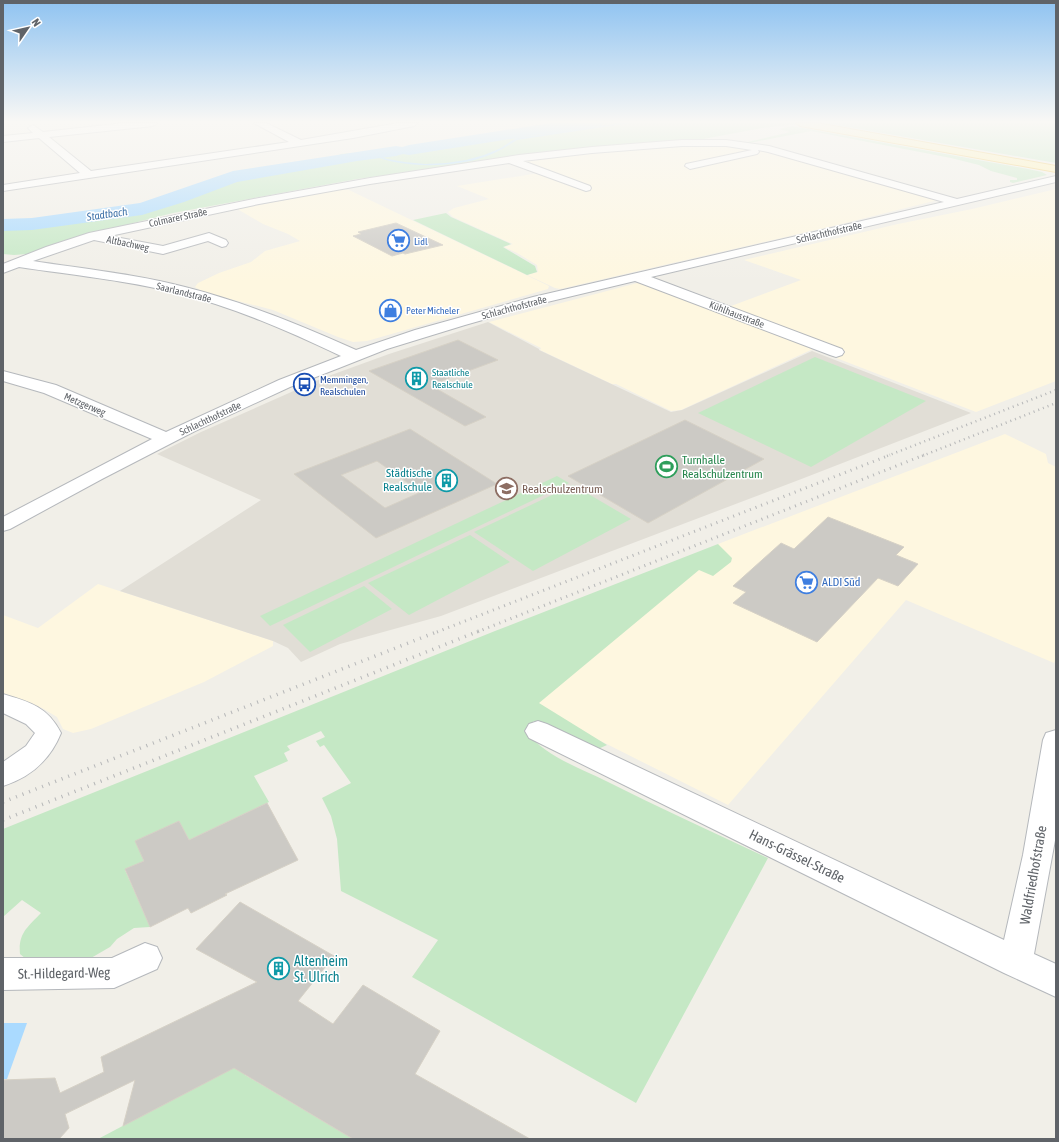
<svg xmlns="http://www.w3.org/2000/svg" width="1059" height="1142" viewBox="0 0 1059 1142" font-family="'Asap Condensed',sans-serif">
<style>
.commercial{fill:#fef7e0}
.education{fill:#e1ded6}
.green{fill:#c5e8c5}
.water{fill:#aadaff}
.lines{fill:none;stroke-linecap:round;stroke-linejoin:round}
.stream{fill:#aadaff;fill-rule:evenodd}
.river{fill:#aadaff;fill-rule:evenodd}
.building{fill:#cccac5;stroke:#d6d1c6;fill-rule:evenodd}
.minor-casing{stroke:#b5b8bc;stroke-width:2}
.major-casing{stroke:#f2c960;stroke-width:2}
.minor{fill:#fff;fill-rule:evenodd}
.major{fill:#fff2af;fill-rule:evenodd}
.rail-far2{stroke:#b6b7b8;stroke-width:2.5;stroke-dasharray:1 4;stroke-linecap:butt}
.rail-far1{stroke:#b6b7b8;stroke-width:3;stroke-dasharray:1 5;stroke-linecap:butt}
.rail{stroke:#b6b7b8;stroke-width:3.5;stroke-dasharray:1 6;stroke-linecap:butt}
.labels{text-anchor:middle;stroke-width:3;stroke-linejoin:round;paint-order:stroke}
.far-street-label{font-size:10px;fill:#5f6368;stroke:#fff}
.far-shop-label{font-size:10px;fill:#366cbe;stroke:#fff;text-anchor:start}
.far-culture-label{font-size:10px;fill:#0d838f;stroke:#fff;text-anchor:start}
.far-transit-label{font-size:10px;fill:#164399;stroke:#fff;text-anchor:start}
.far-water-label{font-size:11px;font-style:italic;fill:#4174aa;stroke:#fff}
.leisure-label{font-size:12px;fill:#27864d;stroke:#fff;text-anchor:start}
.culture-label{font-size:12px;fill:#0d838f;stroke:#fff;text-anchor:end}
.education-label{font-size:12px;fill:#785e54;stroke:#fff;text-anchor:start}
.shop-label{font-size:12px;fill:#366cbe;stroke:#fff;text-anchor:start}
.near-street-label{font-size:14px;fill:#5f6368;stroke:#fff}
.near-culture-label{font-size:14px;fill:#0d838f;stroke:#fff;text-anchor:start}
</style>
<rect width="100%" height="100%" fill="#f1efe8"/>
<g class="commercial">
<path d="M715 144 763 149 938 200 833 226 560 289 555 288 527 275 538 272 537 265 517 253 504 247 513 244 453 217 448 212 454 208 489 199 457 186 545 172 547 170 524 160 686 145Z"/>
<path d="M341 189 349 190 549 286 548 289 367 341 353 342 338 337 273 310 203 292 195 287 198 283 219 273 251 262 265 251 300 241 288 234 263 224 239 210V209Z"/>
<path d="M1056 189V381L976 412 813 349 681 410 671 411 616 384H612L540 350 541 348 489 322 645 281 723 309 801 280 744 260 898 224 972 209Z"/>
<path d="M1005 434 1046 454 1048 463 1056 467V658L1054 663 906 600 728 805 525 703 605 621 718 544Z"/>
<path d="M98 584 273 641V646L204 682 91 729 73 733 63 729 57 717 42 708 3 693V615L38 628Z"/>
</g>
<path class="education" d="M488 322 539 349V350L671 412 682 410 812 351 971 413 804 478 441 616 340 644 301 662 288 648 273 641 120 591 261 500 157 454 201 432 323 378 389 354Z"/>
<g class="green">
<path d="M569 123H807L762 128 698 140 462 165 357 179 173 213 86 235 27 254 14 255 3 254V227L33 226 107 216 147 209 156 206 204 184 225 177 329 160 341 154 352 153 413 148 495 132Z"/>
<path d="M825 123H1056V163Z"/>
<path d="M792 126 1028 169 1042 172 1047 175 1013 183 1010 182V180H1017V178L991 171 979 165 951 158 811 131 749 143H744L790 132 779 129Z"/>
<path d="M446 213 451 217 511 244 503 247 535 266 537 272 527 275 413 220Z"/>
<path d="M815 357 926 401 811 467 698 413Z"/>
<path d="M557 476 569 483 270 626 260 616Z"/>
<path d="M573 485 631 519 533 571 474 532Z"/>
<path d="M470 535 510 562 409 615 368 583Z"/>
<path d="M718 544 732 558 731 562 713 576 699 570 539 703 607 745 598 749 587 747 534 721 525 730C544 756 578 767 606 781 660 808 714 833 768 858L636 1103 412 977 438 940 341 891 337 839 331 816 322 798 351 783 324 745 320 747 316 741 325 737 321 731 287 746 290 750 284 753 288 761 254 776 269 802 267 803 189 840 179 821 136 841 144 861 125 870 150 927 134 928 117 939 110 947 91 958 26 959 20 954C18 933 28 927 41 913L22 900 3 917V829L495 631Z"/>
<path d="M364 586 392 609 310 652 283 625Z"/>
<path d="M255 1056 245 1075 353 1139H98Z"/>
</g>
<path class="water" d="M3 1023H27L7 1079H3Z"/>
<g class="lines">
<path class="stream" d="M621 123H630L517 140C507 146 498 152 487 156 456 168 400 169 370 154L371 153 387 159 405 162 425 164 446 163 466 160 484 155 501 148 516 138Z"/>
<path class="river" d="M551 123H603L601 126 595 128 536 135 409 155 403 154 396 156 357 161 237 182 184 202 142 215 32 230 3 231V219L32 218 140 203 233 171 396 146 402 147 409 145Z"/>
</g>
<g class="building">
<path d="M396 223 443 245 405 254 403 253 392 256 353 236 361 234 358 232Z"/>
<path d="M458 340 498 360 430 385 486 417 465 426 369 371Z"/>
<path d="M685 420 764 459 648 523 568 476Z"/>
<path d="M410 429 497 484 376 538 294 474ZM377 461 421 492 385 508 341 475Z"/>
<path d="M828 517 904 547 896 555 918 564 898 586 878 578 817 642 733 603 746 592 733 586 781 543 794 549Z"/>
<path d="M267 803 298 860 225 894 227 895 191 913 188 908 150 927 125 869 144 861 135 841 179 821 189 840Z"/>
<path d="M240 902 334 956 298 1001 333 1024 363 985 440 1031 415 1074 530 1139H353L234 1068 123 1126 135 1080 65 1114 69 1128 59 1139H3V1080L55 1078 60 1093 104 1072 101 1057 257 982 196 949Z"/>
</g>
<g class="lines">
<defs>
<g id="minor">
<path d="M124 123H157L153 126 49 137 91 171 289 142 254 123H266L301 140 398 123H418L414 126 353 138 3 191V185L80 173 39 138 3 142V136L33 133 28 128 33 125 43 132Z"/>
<path d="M682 140H726L769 146 957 199 1056 176V182L651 277 842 349 844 352 842 355 836 357 830 355 635 281 543 303 465 325 387 349 339 368 290 387 195 431 102 479 10 529 3 531V517L152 439 44 393 3 381V371L56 385 166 432 279 380 341 356C288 331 234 307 177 293 125 280 72 275 19 267L3 273V264L46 247 89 233 259 198 370 178 519 155 592 147ZM682 146H726L752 150 686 164 685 166 690 169 757 154 759 152 758 150 768 152 944 202 533 297 415 330 356 350C300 325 244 302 185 287 136 274 84 269 33 261L94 240 163 254 208 241 222 247 226 246 228 243 226 240 209 233 163 246 110 236 259 204 370 184 509 163 586 191 590 190 591 188 590 186 523 161 592 153Z"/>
<path d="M3 694C30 702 48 707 61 733 50 760 31 777 3 786V762L26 746 35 733 26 724 3 713Z"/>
<path d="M538 721 547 724 1004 940 1023 855 1043 740 1046 733 1056 730V835L1034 954 1056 964V997L1004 973 529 738 525 731 529 724Z"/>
<path d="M145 943 157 947 162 958 157 969 114 988 3 990V958H112Z"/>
</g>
<path id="major" d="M796 123H817L1056 166V172L800 126Z"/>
</defs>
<use href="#minor" class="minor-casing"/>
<use href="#major" class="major-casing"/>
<use href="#minor" class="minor"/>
<use href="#major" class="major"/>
<g class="rail-far2">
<path d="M887 456 1056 390"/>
<path d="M922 456 1056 403"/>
</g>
<g class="rail-far1">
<path d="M437 632 890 455"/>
<path d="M477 632 924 455"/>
</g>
<g class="rail">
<path d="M3 802 439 631"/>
<path d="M3 820 479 631"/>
</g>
</g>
<linearGradient id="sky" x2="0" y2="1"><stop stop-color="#8fc3f1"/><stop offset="0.43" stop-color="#f9f8f5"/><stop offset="1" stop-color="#f9f8f5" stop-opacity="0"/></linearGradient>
<rect width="1059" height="283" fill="url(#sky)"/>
<defs>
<symbol id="supermarket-ring" viewBox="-11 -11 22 22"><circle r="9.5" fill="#fff" stroke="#3f7fe0" stroke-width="1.5"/><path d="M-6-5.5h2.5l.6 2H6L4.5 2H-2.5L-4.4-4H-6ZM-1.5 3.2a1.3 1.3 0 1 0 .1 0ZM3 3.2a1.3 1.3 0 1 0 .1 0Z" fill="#3f7fe0"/></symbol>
<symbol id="shop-ring" viewBox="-11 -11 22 22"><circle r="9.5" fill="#fff" stroke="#3f7fe0" stroke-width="1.5"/><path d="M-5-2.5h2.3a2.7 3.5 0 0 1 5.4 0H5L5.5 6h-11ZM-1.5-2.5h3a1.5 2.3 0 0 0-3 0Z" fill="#3f7fe0"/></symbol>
<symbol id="building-ring" viewBox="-11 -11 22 22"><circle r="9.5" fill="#fff" stroke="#0f9aa8" stroke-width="1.5"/><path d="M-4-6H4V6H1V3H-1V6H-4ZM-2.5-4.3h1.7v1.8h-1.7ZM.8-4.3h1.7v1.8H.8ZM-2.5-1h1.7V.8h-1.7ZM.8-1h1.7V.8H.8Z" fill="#0f9aa8"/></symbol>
<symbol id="bus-ring" viewBox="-11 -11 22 22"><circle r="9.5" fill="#fff" stroke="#1a4fb4" stroke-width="1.5"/><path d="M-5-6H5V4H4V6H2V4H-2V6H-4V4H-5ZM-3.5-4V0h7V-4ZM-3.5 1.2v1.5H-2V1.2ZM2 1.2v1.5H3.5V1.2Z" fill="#1a4fb4"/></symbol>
<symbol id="stadium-ring" viewBox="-11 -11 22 22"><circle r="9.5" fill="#fff" stroke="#2e9e5b" stroke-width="1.5"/><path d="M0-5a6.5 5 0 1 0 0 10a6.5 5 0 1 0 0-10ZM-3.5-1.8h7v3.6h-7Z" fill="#2e9e5b"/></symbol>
<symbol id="school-ring" viewBox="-11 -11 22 22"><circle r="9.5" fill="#fff" stroke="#8d6e63" stroke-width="1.5"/><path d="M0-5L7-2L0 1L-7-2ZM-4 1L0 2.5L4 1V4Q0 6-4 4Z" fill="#8d6e63"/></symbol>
</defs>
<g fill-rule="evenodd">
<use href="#supermarket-ring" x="386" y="228" width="25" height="25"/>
<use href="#shop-ring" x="378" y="298" width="25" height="25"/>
<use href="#building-ring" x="404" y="366" width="25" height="25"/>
<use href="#bus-ring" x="292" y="372" width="25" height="25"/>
<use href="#stadium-ring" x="654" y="454" width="25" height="25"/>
<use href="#building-ring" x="434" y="468" width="25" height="25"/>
<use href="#school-ring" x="494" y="476" width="25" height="25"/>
<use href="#supermarket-ring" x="794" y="570" width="25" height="25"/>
<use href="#building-ring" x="266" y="956" width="25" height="25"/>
</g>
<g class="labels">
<g class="far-street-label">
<text transform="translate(178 217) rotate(-12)" y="4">Colmarer Straße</text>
<text transform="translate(829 232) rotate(-13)" y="4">Schlachthofstraße</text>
<text transform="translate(128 243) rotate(12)" y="4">Altbachweg</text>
<text transform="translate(184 292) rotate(14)" y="4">Saarlandstraße</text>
<text transform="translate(514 307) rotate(-15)" y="4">Schlachthofstraße</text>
<text transform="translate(737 314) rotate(21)" y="4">Kühlhausstraße</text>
<text transform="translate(85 404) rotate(23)" y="4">Metzgerweg</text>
<text transform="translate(210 418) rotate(-25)" y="4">Schlachthofstraße</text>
</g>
<g class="far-shop-label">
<text x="414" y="245">Lidl</text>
<text x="406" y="314">Peter Micheler</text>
</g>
<g class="far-culture-label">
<text x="432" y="376">Staatliche<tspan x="432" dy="12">Realschule</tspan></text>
</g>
<g class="far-transit-label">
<text x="320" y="383">Memmingen,<tspan x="320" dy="12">Realschulen</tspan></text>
</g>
<g class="far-water-label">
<text transform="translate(107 214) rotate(-8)" y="4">Stadtbach</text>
</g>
<g class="leisure-label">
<text x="682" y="464">Turnhalle<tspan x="682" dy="14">Realschulzentrum</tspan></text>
</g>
<g class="culture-label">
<text x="432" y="477">Städtische<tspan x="432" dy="14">Realschule</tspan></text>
</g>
<g class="education-label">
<text x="522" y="493">Realschulzentrum</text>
</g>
<g class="shop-label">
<text x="822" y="586">ALDI Süd</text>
</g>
<g class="near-street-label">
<text transform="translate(797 856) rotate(26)" y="5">Hans-Grässel-Straße</text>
<text transform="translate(1033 875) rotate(-80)" y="5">Waldfriedhofstraße</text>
<text transform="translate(64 973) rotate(-1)" y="5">St.-Hildegard-Weg</text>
</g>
<g class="near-culture-label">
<text x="294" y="966">Altenheim<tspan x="294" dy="16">St. Ulrich</tspan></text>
</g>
</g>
<rect width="1059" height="1142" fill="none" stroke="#5f6368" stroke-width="8"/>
<g transform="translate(28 28) rotate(56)" stroke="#ffffff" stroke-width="3" paint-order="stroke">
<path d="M0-3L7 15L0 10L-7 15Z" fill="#5f6368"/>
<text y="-6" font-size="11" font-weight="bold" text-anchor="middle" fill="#5f6368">N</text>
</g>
</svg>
